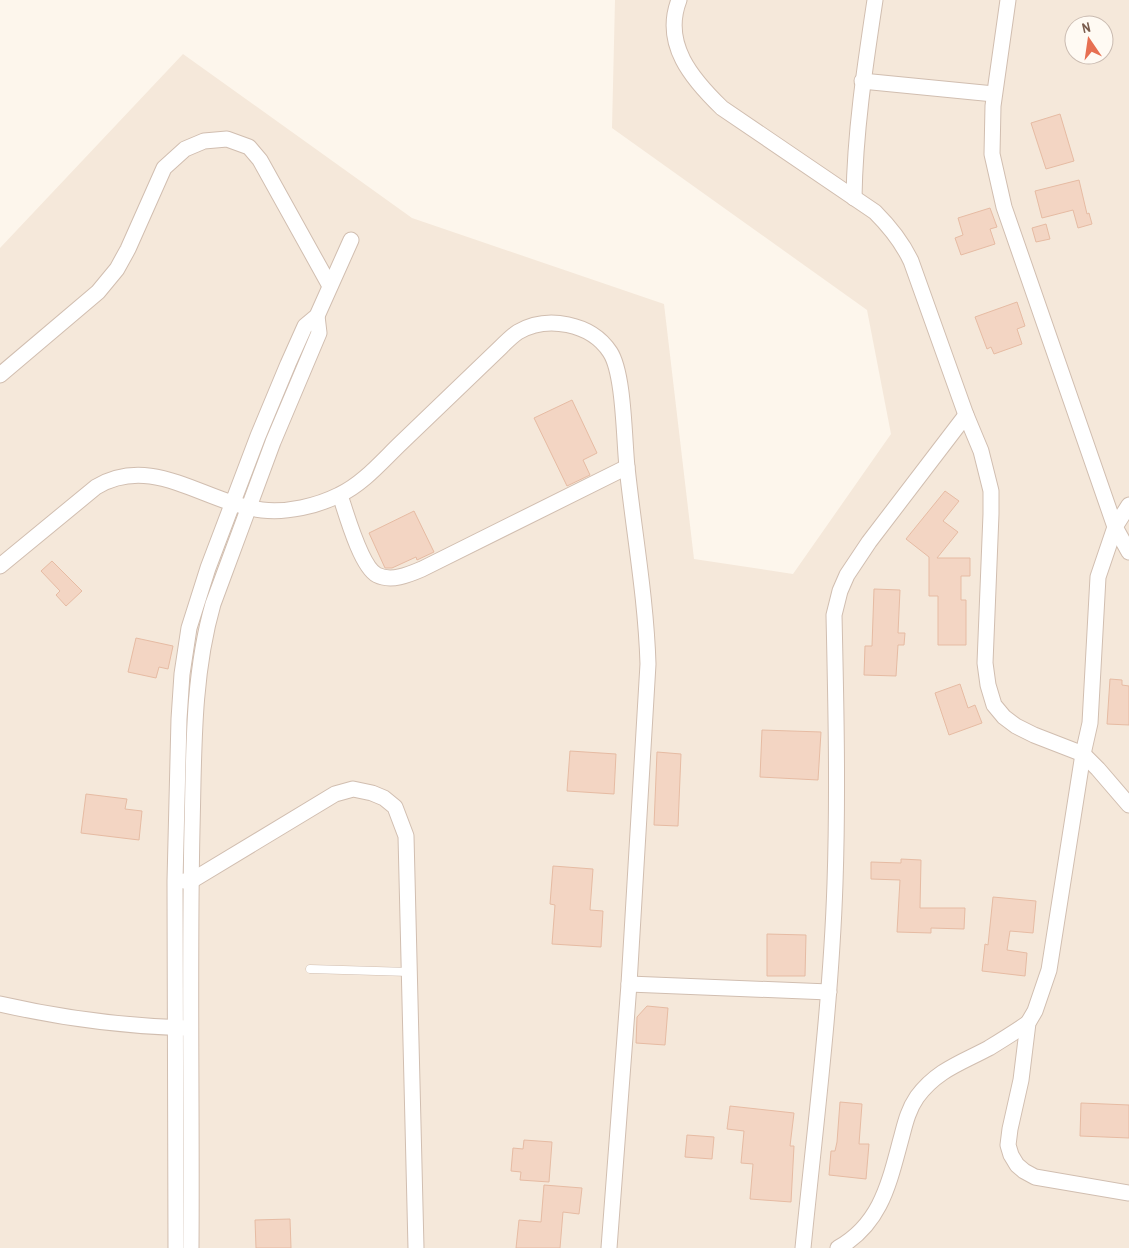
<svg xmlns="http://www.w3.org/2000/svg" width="1129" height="1248" viewBox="0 0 1129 1248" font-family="'Archivo Narrow',sans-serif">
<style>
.residential{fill:#f5e8da;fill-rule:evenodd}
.building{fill:#f3d5c3;stroke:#e6bba3}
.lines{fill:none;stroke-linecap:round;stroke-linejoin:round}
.lane-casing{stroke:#d1beb0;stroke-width:9}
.street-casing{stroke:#d1beb0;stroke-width:17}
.lane{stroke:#fff;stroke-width:8}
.street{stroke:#fff;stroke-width:15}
</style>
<rect width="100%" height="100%" fill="#fdf6ec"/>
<path class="residential" d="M615 0H1129V1248H0V248L183 54 412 218 664 304 694 559 793 574 891 434 867 310 612 128ZM1074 25H1104V55H1074Z"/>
<g class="building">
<path d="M1060 114 1074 161 1046 169 1031 123Z"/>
<path d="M1079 180 1087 214 1089 213 1092 224 1078 228 1073 210 1042 218 1035 191Z"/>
<path d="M990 208 997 227 990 229 995 244 961 255 955 238 963 235 958 218Z"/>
<path d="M1046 224 1050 239 1036 242 1032 228Z"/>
<path d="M1017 302 1025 326 1017 329 1022 344 994 354 991 347 987 349 975 317Z"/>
<path d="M572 400 597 453 583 460 590 475 567 486 534 418Z"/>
<path d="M945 491 959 501 943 521 958 532 937 558H970V576H961V600H966V645H938V596H929V557L906 539Z"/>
<path d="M414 511 434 552 417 560 416 557 392 568H385L369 533Z"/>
<path d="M52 561 82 591 66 606 56 595 60 591 41 571Z"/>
<path d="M874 589 900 590 898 633H905L904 645H898L896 676 864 675 865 646H872Z"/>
<path d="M136 638 173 646 168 669 159 667 156 678 128 672Z"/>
<path d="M1110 679 1122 680V685L1129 686V725L1107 724Z"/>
<path d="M960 684 968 708 975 705 982 723 949 735 935 693Z"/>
<path d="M762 730 821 732 818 780 760 777Z"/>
<path d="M570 751 616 754 614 794 567 791Z"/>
<path d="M657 752 681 754 678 826 654 825Z"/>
<path d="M86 794 127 799 125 809 142 811 139 840 81 833Z"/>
<path d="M901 859 921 860 920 908H965L964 929 931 928V933L897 932 900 880 871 879V862L901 863Z"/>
<path d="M553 866 593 869 590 910 603 911 601 947 552 944 555 905 550 904Z"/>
<path d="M993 897 1036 901 1033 933 1010 931 1007 950 1027 953 1025 976 982 971 985 944 988 945Z"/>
<path d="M767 934 806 935 805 976H767Z"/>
<path d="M647 1006 668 1008 665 1045 636 1043 637 1017Z"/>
<path d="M840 1102 862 1104 859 1144H869L866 1179 829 1175 831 1151H835L837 1142Z"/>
<path d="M1081 1103 1129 1105V1138L1080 1136Z"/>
<path d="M730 1106 794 1113 790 1146H794L791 1202 750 1199 753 1164 741 1163 744 1131 727 1129Z"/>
<path d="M687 1135 714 1137 712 1159 685 1157Z"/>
<path d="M524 1140 552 1142 549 1182 520 1180 521 1172 511 1171 513 1148 523 1149Z"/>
<path d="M544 1185 582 1188 579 1214 563 1212 560 1248H516L519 1220 541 1222Z"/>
<path d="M290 1219 291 1248H256L255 1220Z"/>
</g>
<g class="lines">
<defs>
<path id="lane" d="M310 969 409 972"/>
<g id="street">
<path d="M679 0C662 44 692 79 722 108L875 212C890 227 902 242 911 261L966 415 981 451 991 491V514L985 663 988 685 994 705 1004 717 1016 726 1034 735 1083 754 1098 769 1129 805"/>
<path d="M1008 0 993 106 992 154 1004 207 1115 527 1129 552"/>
<path d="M862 81 994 94"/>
<path d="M854 198C855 131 865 66 875 0"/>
<path d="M0 375 98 292 117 269 128 249 164 168 185 149 204 141 227 139 249 147 260 160 330 286"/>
<path d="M340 495C346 513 361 567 377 575 391 582 408 575 422 569L627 467"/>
<path d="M1129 505 1115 527 1098 577 1090 723 1083 754 1049 970 1035 1011 1028 1023 1021 1080 1010 1129 1008 1145 1011 1155 1017 1165 1024 1171 1035 1177 1129 1193"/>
<path d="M0 566 96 487C153 453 204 503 262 510 287 513 317 506 339 495 363 484 383 460 402 442 435 410 468 379 501 347 506 342 512 336 518 332 547 315 591 323 610 352 624 373 624 439 627 467 634 533 646 598 648 664L629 984 609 1248"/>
<path d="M184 881H191L335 794 353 789 372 793 384 798 395 807 406 836 416 1248"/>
<path d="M629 984 829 992"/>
<path d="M0 1004C61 1018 123 1026 185 1028"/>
<path d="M176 1248 175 881 179 719 182 674 189 628 208 568 258 436 288 364 305 326 317 316 351 240"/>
<path d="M191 1248C192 1108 189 969 192 829 194 754 192 677 213 604L273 442 319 333 317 316"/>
<path d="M803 1248C815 1127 831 1005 835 883 838 794 836 704 834 615L840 591 847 575 869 542 966 415"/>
<path d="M838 1248C881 1224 889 1183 901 1139 905 1124 908 1110 917 1097 937 1070 961 1063 989 1048 1002 1040 1015 1032 1028 1023"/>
</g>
</defs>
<use href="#lane" class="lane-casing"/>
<use href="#street" class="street-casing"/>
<use href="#lane" class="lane"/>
<use href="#street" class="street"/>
</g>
<g transform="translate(1089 40) rotate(347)"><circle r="24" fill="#fffaf3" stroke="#cabbb1"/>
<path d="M0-4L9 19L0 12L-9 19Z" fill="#e76f51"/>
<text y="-8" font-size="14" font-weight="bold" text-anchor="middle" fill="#7a5c4d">N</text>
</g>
</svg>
